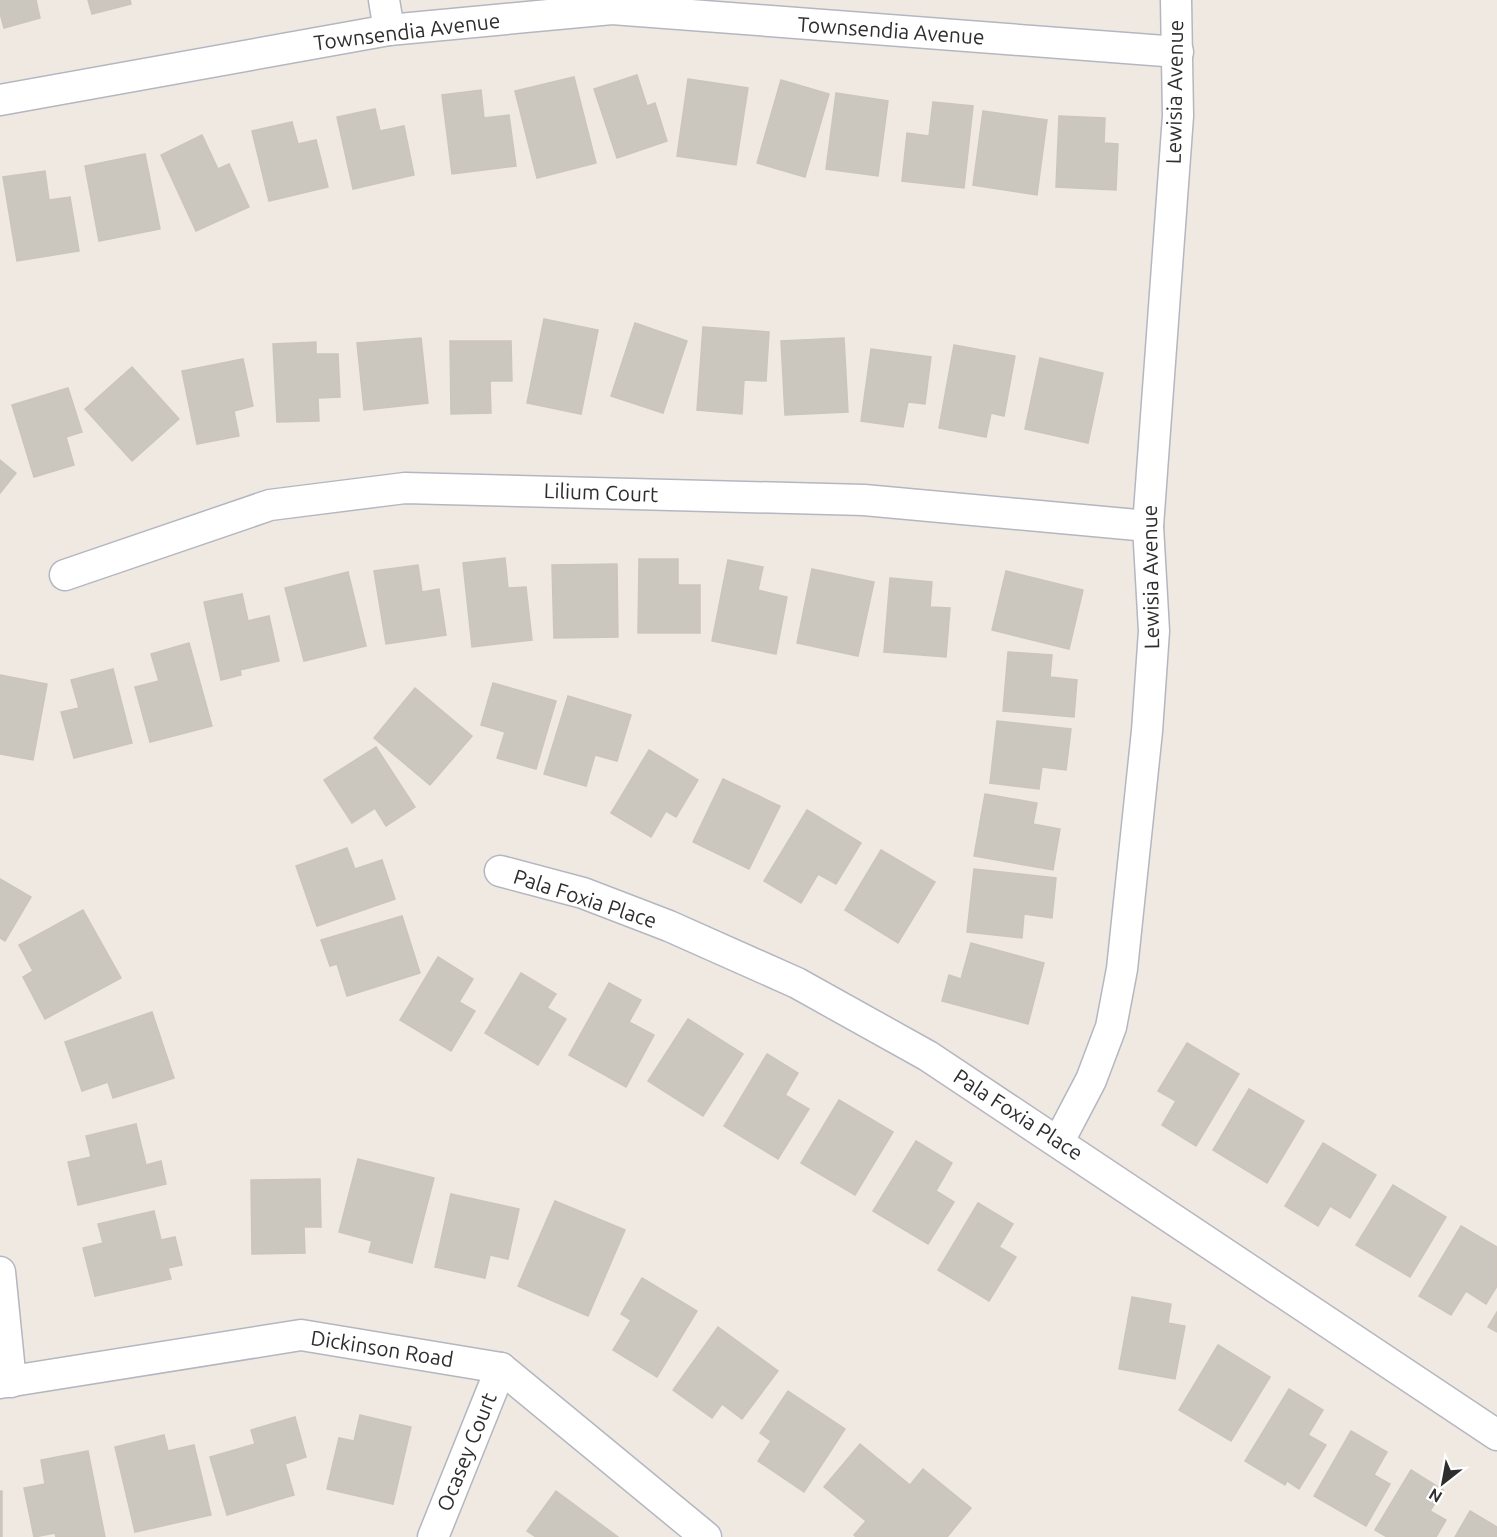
<svg xmlns="http://www.w3.org/2000/svg" width="1497" height="1537" viewBox="0 0 1497 1537" font-family="Ubuntu,sans-serif">
<style>
.building{fill:#cbc7bf;stroke:#cbc5ba;stroke-width:1.5}
.lines{fill:none;stroke-linecap:round;stroke-linejoin:round}
.street-casing{stroke:#b4b7c1;stroke-width:33}
.street{stroke:#fff;stroke-width:30}
.labels{text-anchor:middle;stroke-width:5;stroke-linejoin:round;paint-order:stroke}
.street-label{font-size:21px;fill:#2e2e2e;stroke:#fff}
</style>
<rect width="100%" height="100%" fill="#efe9e1"/>
<g class="building">
<path d="M0 0H36L40 18 4 28 0 13Z"/>
<path d="M88 0H130L131 4 92 14Z"/>
<path d="M637 75 647 106 655 103 667 141 617 158 594 89Z"/>
<path d="M574 77 596 163 537 178 515 91Z"/>
<path d="M688 79 748 88 736 165 677 156Z"/>
<path d="M781 80 829 94 805 177 757 163Z"/>
<path d="M481 90 484 118 509 115 516 166 452 174 442 95Z"/>
<path d="M836 93 888 101 878 176 826 169Z"/>
<path d="M933 102 973 106 964 188 902 181 907 133 929 136Z"/>
<path d="M375 109 380 131 404 126 414 175 353 189 337 117Z"/>
<path d="M983 111 1047 120 1037 195 973 185Z"/>
<path d="M1059 116 1105 118 1104 143 1118 144 1116 190 1056 187Z"/>
<path d="M292 122 298 144 316 140 328 187 269 201 252 131Z"/>
<path d="M202 135 218 169 229 164 249 207 196 231 161 155Z"/>
<path d="M145 154 160 229 99 241 85 166Z"/>
<path d="M45 171 49 200 70 197 79 251 17 261 3 177Z"/>
<path d="M544 319 598 330 581 414 527 403Z"/>
<path d="M635 323 687 341 663 413 611 396Z"/>
<path d="M703 327 769 332 766 381 744 380 742 414 697 410Z"/>
<path d="M421 338 428 403 364 410 357 343Z"/>
<path d="M844 338 848 412 785 415 781 341Z"/>
<path d="M450 341H511L512 381H490L491 413 451 414Z"/>
<path d="M316 342V354H338L340 397 318 398 319 421 277 422 273 344Z"/>
<path d="M954 345 1015 356 1004 416 991 413 986 437 939 428Z"/>
<path d="M871 349 931 357 925 404 908 402 903 427 861 421Z"/>
<path d="M1040 358 1103 373 1088 443 1025 429Z"/>
<path d="M243 359 253 406 234 411 239 436 197 444 182 371Z"/>
<path d="M132 367 179 419 132 461 85 409Z"/>
<path d="M68 388 82 432 66 437 74 465 34 477 12 405Z"/>
<path d="M0 460 16 473 0 493Z"/>
<path d="M505 558 508 588 526 587 532 640 472 647 463 563Z"/>
<path d="M639 559H678V585H700V633H638Z"/>
<path d="M728 560 763 567 758 590 787 597 776 654 712 641Z"/>
<path d="M617 564 618 637 554 638 552 565Z"/>
<path d="M418 565 422 592 439 589 446 635 386 644 374 571Z"/>
<path d="M812 569 874 582 858 656 797 643Z"/>
<path d="M1006 571 1083 590 1069 649 992 630Z"/>
<path d="M348 572 366 646 304 661 285 588Z"/>
<path d="M890 578 932 582 930 607 950 608 946 657 884 652Z"/>
<path d="M242 594 248 621 269 616 279 661 240 670 241 675 221 680 204 602Z"/>
<path d="M189 643 212 726 150 742 135 687 159 681 151 654Z"/>
<path d="M1008 652 1052 655 1050 677 1077 680 1074 717 1003 711Z"/>
<path d="M113 669 132 743 74 758 61 712 79 708 71 680Z"/>
<path d="M0 675 47 684 33 760 0 754Z"/>
<path d="M493 683 556 701 536 769 497 758 505 732 481 725Z"/>
<path d="M415 688 472 736 430 785 374 738Z"/>
<path d="M568 696 631 715 617 761 595 755 586 786 544 774Z"/>
<path d="M997 721 1071 729 1066 770 1042 767 1039 789 990 783Z"/>
<path d="M376 747 415 807 386 826 375 808 352 823 324 780Z"/>
<path d="M649 750 698 780 676 817 666 811 651 837 611 813Z"/>
<path d="M723 779 780 806 749 869 693 842Z"/>
<path d="M985 794 1037 803 1033 824 1060 829 1053 870 974 856Z"/>
<path d="M807 810 861 843 836 884 818 874 801 903 764 881Z"/>
<path d="M347 848 355 869 382 860 395 899 317 926 296 866Z"/>
<path d="M881 850 935 882 898 943 845 910Z"/>
<path d="M974 869 1056 878 1052 918 1024 914 1022 938 967 932Z"/>
<path d="M0 879 31 897 5 941 0 938Z"/>
<path d="M83 910 121 978 45 1019 23 977 33 971 19 945Z"/>
<path d="M402 916 420 973 347 996 337 964 330 966 321 940Z"/>
<path d="M971 943 1044 963 1028 1024 942 1001 949 975 961 979Z"/>
<path d="M438 957 473 979 459 1002 475 1011 451 1051 400 1020Z"/>
<path d="M521 973 556 994 547 1008 566 1019 538 1065 485 1033Z"/>
<path d="M609 983 641 1000 629 1022 654 1035 626 1087 569 1055Z"/>
<path d="M152 1012 174 1078 113 1098 108 1082 82 1091 65 1042Z"/>
<path d="M688 1019 743 1054 703 1116 648 1081Z"/>
<path d="M1187 1043 1239 1074 1196 1146 1162 1125 1176 1101 1158 1091Z"/>
<path d="M767 1054 798 1073 785 1095 809 1109 778 1159 724 1126Z"/>
<path d="M1249 1089 1304 1121 1267 1183 1213 1150Z"/>
<path d="M839 1100 893 1132 855 1195 801 1163Z"/>
<path d="M136 1124 146 1165 161 1161 166 1184 78 1205 68 1162 91 1157 86 1136Z"/>
<path d="M916 1141 952 1163 936 1191 954 1202 928 1244 873 1211Z"/>
<path d="M1323 1143 1376 1175 1350 1218 1330 1206 1318 1226 1285 1206Z"/>
<path d="M358 1159 434 1178 412 1263 369 1252 372 1241 339 1232Z"/>
<path d="M320 1179 321 1227H304L305 1253 252 1254 251 1180Z"/>
<path d="M1393 1185 1446 1217 1410 1277 1356 1245Z"/>
<path d="M451 1194 519 1209 508 1259 490 1255 485 1278 435 1267Z"/>
<path d="M555 1201 625 1230 588 1316 518 1286Z"/>
<path d="M978 1203 1013 1224 999 1247 1016 1257 989 1301 938 1270Z"/>
<path d="M154 1211 161 1240 175 1237 182 1265 168 1268 171 1279 95 1296 83 1248 103 1243 98 1224Z"/>
<path d="M1461 1226 1497 1247V1286L1486 1304 1466 1291 1451 1315 1419 1296Z"/>
<path d="M642 1278 697 1311 657 1377 613 1350 631 1320 621 1314Z"/>
<path d="M1132 1297 1171 1304 1168 1323 1185 1326 1175 1379 1119 1369Z"/>
<path d="M1497 1312V1332L1488 1327Z"/>
<path d="M718 1327 778 1371 742 1419 722 1404 712 1418 673 1390Z"/>
<path d="M1218 1345 1270 1377 1231 1441 1179 1410Z"/>
<path d="M1289 1389 1323 1410 1308 1435 1326 1445 1299 1489 1287 1481 1285 1485 1245 1461Z"/>
<path d="M788 1391 845 1429 804 1492 758 1461 771 1441 760 1433Z"/>
<path d="M360 1415 411 1427 393 1504 327 1489 339 1438 354 1441Z"/>
<path d="M295 1417 306 1457 285 1464 294 1495 227 1515 210 1457 255 1444 251 1430Z"/>
<path d="M1351 1431 1387 1452 1374 1475 1390 1484 1366 1526 1314 1496Z"/>
<path d="M164 1435 168 1451 194 1445 211 1515 135 1532 115 1447Z"/>
<path d="M860 1444 910 1485 923 1469 971 1508 947 1537H856L854 1535 866 1521 824 1487Z"/>
<path d="M88 1451 105 1537H56L55 1533 34 1537 24 1488 45 1484 41 1460Z"/>
<path d="M1411 1470 1443 1490 1430 1511 1446 1520 1436 1537H1387L1375 1530Z"/>
<rect x="0" y="1491" width="2" height="46"/>
<path d="M556 1491 618 1537H536L527 1531Z"/>
<path d="M1470 1511 1497 1527V1537H1455Z"/>
</g>
<g class="lines">
<defs>
<g id="street">
<path d="M384 0 389 30"/>
<path d="M0 100 389 30 612 9 1178 52"/>
<path d="M65 575 270 505 405 488 864 500 1148 526"/>
<path d="M500 871 583 893 669 926 797 983 928 1056 1497 1435"/>
<path d="M1059 1141 1091 1080 1111 1027 1122 969 1147 731 1154 631 1148 526 1178 116 1176 0"/>
<path d="M0 1272 11 1382"/>
<path d="M0 1383 301 1335 501 1368 706 1537"/>
<path d="M433 1537 501 1368"/>
</g>
</defs>
<use href="#street" class="street-casing"/>
<use href="#street" class="street"/>
</g>
<g class="labels">
<g class="street-label">
<text transform="translate(891 31) rotate(4)" y="7">Townsendia Avenue</text>
<text transform="translate(407 32) rotate(-7)" y="7">Townsendia Avenue</text>
<text transform="translate(1175 92) rotate(-89)" y="7">Lewisia Avenue</text>
<text transform="translate(601 493) rotate(2)" y="7">Lilium Court</text>
<text transform="translate(1151 577) rotate(-91)" y="7">Lewisia Avenue</text>
<text transform="translate(585 899) rotate(18)" y="7">Pala Foxia Place</text>
<text transform="translate(1018 1115) rotate(33)" y="7">Pala Foxia Place</text>
<text transform="translate(382 1349) rotate(9)" y="7">Dickinson Road</text>
<text transform="translate(467 1452) rotate(-68)" y="7">Ocasey Court</text>
</g>
</g>
<g transform="translate(1443 1483) rotate(211)" stroke="#ffffff" stroke-width="4.5" paint-order="stroke">
<path d="M0-4.5L10 22L0 15L-10 22Z" fill="#2e2e2e"/>
<text y="-9" font-size="16" font-weight="bold" text-anchor="middle" fill="#2e2e2e">N</text>
</g>
</svg>
